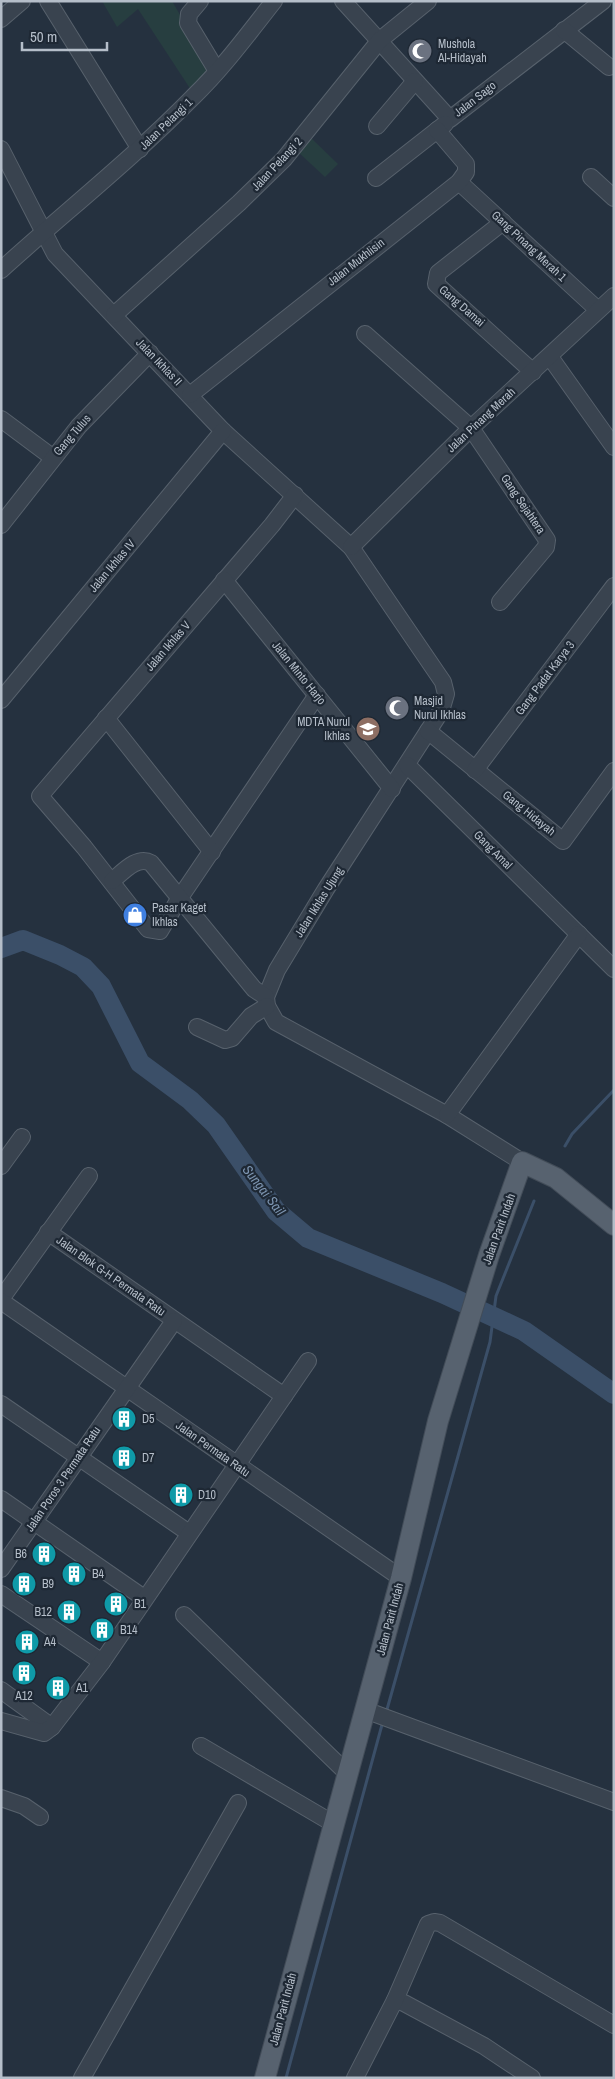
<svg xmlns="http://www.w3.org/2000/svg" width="615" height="2079" viewBox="0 0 615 2079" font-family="'Archivo Narrow',sans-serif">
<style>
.green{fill:#273e40}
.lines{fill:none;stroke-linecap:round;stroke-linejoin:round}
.stream{stroke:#3b4f68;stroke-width:3}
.river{stroke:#3b4f68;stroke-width:20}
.minor-casing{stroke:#57616c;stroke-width:18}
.major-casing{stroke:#424c58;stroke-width:22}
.minor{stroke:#39434f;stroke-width:16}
.major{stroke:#57626f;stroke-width:20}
.labels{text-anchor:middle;stroke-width:4.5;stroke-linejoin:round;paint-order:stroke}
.poi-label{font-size:12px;fill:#b5bec9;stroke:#1e2834;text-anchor:start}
.street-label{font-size:12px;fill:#b5bec9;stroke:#1e2834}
.water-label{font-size:14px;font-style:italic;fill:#7d95b1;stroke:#1e2834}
</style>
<rect width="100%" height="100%" fill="#25313f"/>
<g class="green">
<path d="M102 1H172L212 70 193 93 138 9 117 27Z"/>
<path d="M310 137 338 164 325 177 297 151Z"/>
</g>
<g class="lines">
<g class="stream">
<path d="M565 1146 572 1134 614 1090"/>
<path d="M386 1713 490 1342 496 1296 534 1201"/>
<path d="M286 2078 383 1721"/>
</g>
<path class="river" d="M1 948 23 940 60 955 83 967 101 986 140 1063 190 1100 216 1125 276 1211 308 1238 442 1293 524 1331 614 1394"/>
<defs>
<g id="minor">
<path d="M48 1 140 149"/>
<path d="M200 1 189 14 188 23 217 71"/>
<path d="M343 1 450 119 603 1"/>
<path d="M1 19 22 1"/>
<path d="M564 30 609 67"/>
<path d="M377 126 415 81"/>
<path d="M1 149 55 254 223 431 351 547 443 682 446 694 441 711 326 889 277 970 266 997 267 1006 276 1022 447 1115 522 1162"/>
<path d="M591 177 614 198"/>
<path d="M376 178 445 124"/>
<path d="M459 182 598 310"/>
<path d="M503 222 438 273 436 284 533 372"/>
<path d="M1 270C65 212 132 159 193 97 223 68 248 34 274 1"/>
<path d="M114 315 239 203 284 159 380 40 428 1"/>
<path d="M365 334 471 428 547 540 546 547 500 602"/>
<path d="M550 357 614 447"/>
<path d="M190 395 459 182 466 172V164L437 130"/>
<path d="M1 419 52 457"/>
<path d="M295 495 272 525 40 796 84 847 148 929 160 931 179 899 317 695"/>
<path d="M1 525 79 426 150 353"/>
<path d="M351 547 471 428 614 296"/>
<path d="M224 580 392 789"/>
<path d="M1 700 223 431"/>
<path d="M106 718 212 852"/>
<path d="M428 731 563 841 614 771"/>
<path d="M407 765 614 969"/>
<path d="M475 770 614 586"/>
<path d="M112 881C122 873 137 855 151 863L254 989 266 997"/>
<path d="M197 1027 225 1040 232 1038 251 1016 267 1006"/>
<path d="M447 1115 579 934"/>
<path d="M1 1166 22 1137"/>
<path d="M48 1232 284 1396"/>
<path d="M1 1299 89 1176"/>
<path d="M1 1301 401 1578"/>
<path d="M1 1404 189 1533"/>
<path d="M1 1499 144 1598"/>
<path d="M1 1569 174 1321"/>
<path d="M1 1594 102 1662"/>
<path d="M184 1615 348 1774"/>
<path d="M1 1690 52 1727"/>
<path d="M365 1710 614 1802"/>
<path d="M1 1721 44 1733 52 1727 102 1662 308 1361"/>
<path d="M201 1746 334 1824"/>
<path d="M1 1798 24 1806 40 1817"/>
<path d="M395 2000 404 2003 484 2046 532 2078"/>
<path d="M82 2078 238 1803"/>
<path d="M355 2078 395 2000 428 1924 434 1922 440 1923 614 2025"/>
</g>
<path id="major" d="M265 2078 401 1578 438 1421 489 1255 522 1162 556 1178 614 1225"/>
</defs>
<use href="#minor" class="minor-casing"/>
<use href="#major" class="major-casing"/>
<use href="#minor" class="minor"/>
<use href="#major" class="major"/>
</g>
<defs>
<symbol id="mosque-disc" viewBox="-11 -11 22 22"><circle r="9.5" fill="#6b7280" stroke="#1e2834"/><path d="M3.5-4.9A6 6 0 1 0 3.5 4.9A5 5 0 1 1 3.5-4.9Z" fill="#fff"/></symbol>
<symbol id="school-disc" viewBox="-11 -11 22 22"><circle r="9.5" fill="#8d6e63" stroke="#1e2834"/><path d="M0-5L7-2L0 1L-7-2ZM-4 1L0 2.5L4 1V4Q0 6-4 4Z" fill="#fff"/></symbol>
<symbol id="shop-disc" viewBox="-11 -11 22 22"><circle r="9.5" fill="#3f7fe0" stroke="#1e2834"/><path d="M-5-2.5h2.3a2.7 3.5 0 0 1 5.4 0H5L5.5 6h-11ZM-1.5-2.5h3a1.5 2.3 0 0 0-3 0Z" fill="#fff"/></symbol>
<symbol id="building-disc" viewBox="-11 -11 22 22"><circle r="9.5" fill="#0f9aa8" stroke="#1e2834"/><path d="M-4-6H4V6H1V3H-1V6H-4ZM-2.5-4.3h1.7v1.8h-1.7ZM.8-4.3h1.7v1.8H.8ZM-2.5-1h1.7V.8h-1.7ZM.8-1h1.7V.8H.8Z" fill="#fff"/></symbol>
</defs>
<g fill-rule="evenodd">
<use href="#mosque-disc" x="406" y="37" width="28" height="28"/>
<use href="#mosque-disc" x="383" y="694" width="28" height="28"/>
<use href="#school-disc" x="354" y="715" width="28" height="28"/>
<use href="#shop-disc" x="121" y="901" width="28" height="28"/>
<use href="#building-disc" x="110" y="1405" width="28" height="28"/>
<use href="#building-disc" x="110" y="1444" width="28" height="28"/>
<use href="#building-disc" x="167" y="1481" width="28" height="28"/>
<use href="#building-disc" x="30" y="1540" width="28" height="28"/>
<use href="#building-disc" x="60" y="1560" width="28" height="28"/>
<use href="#building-disc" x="10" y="1570" width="28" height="28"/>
<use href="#building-disc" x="102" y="1590" width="28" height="28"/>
<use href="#building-disc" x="55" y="1598" width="28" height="28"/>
<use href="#building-disc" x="88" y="1616" width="28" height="28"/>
<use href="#building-disc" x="13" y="1628" width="28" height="28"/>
<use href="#building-disc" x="10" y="1659" width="28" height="28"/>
<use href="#building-disc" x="44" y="1674" width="28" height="28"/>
</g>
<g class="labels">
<g class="poi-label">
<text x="438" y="48">Mushola<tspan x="438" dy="14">Al-Hidayah</tspan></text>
<text x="414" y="705">Masjid<tspan x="414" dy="14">Nurul Ikhlas</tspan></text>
<text x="350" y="726" text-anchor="end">MDTA Nurul<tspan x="350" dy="14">Ikhlas</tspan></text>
<text x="152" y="912">Pasar Kaget<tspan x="152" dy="14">Ikhlas</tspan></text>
<text x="142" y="1423">D5</text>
<text x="142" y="1462">D7</text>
<text x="198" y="1499">D10</text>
<text x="27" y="1558" text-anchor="end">B6</text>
<text x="92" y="1578">B4</text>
<text x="42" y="1588">B9</text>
<text x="134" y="1608">B1</text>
<text x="52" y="1616" text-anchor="end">B12</text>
<text x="120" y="1634">B14</text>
<text x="44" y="1646">A4</text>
<text x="76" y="1692">A1</text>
<text x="24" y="1700" text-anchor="middle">A12</text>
</g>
<g class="street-label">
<text transform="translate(475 99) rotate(-38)" y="4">Jalan Sago</text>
<text transform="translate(166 124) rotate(-44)" y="4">Jalan Pelangi 1</text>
<text transform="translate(277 164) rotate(-47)" y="4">Jalan Pelangi 2</text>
<text transform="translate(529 246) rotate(43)" y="4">Gang Pinang Merah 1</text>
<text transform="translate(356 262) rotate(-38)" y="4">Jalan Mukhlisin</text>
<text transform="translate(462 306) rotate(41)" y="4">Gang Damai</text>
<text transform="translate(159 362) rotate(46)" y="4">Jalan Ikhlas II</text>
<text transform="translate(481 420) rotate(-43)" y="4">Jalan Pinang Merah</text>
<text transform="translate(72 435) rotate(-49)" y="4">Gang Tulus</text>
<text transform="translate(523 504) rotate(56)" y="4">Gang Sejahtera</text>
<text transform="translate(112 566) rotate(-50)" y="4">Jalan Ikhlas IV</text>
<text transform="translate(168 646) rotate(-49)" y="4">Jalan Ikhlas V</text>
<text transform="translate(299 673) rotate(51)" y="4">Jalan Minto Harjo</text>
<text transform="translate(545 678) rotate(-53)" y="4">Gang Padat Karya 3</text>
<text transform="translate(529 813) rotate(39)" y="4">Gang Hidayah</text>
<text transform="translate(493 850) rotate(45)" y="4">Gang Amal</text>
<text transform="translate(319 902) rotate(-58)" y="4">Jalan Ikhlas Ujung</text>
<text transform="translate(499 1229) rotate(-70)" y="4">Jalan Parit Indah</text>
<text transform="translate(111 1276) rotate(35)" y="4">Jalan Blok G-H Permata Ratu</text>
<text transform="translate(213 1449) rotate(35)" y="4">Jalan Permata Ratu</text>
<text transform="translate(63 1479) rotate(-56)" y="4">Jalan Poros 3 Permata Ratu</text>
<text transform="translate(390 1619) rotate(-75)" y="4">Jalan Parit Indah</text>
<text transform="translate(283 2009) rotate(-75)" y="4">Jalan Parit Indah</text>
</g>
<g class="water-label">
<text transform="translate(264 1190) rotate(52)" y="5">Sungai Sail</text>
</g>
</g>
<rect width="615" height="2079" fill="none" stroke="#b5bec9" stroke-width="5"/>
<path d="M22 42v8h85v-8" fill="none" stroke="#b5bec9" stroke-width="2.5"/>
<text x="30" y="42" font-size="15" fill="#b5bec9" stroke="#1e2834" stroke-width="4" paint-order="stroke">50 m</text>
</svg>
